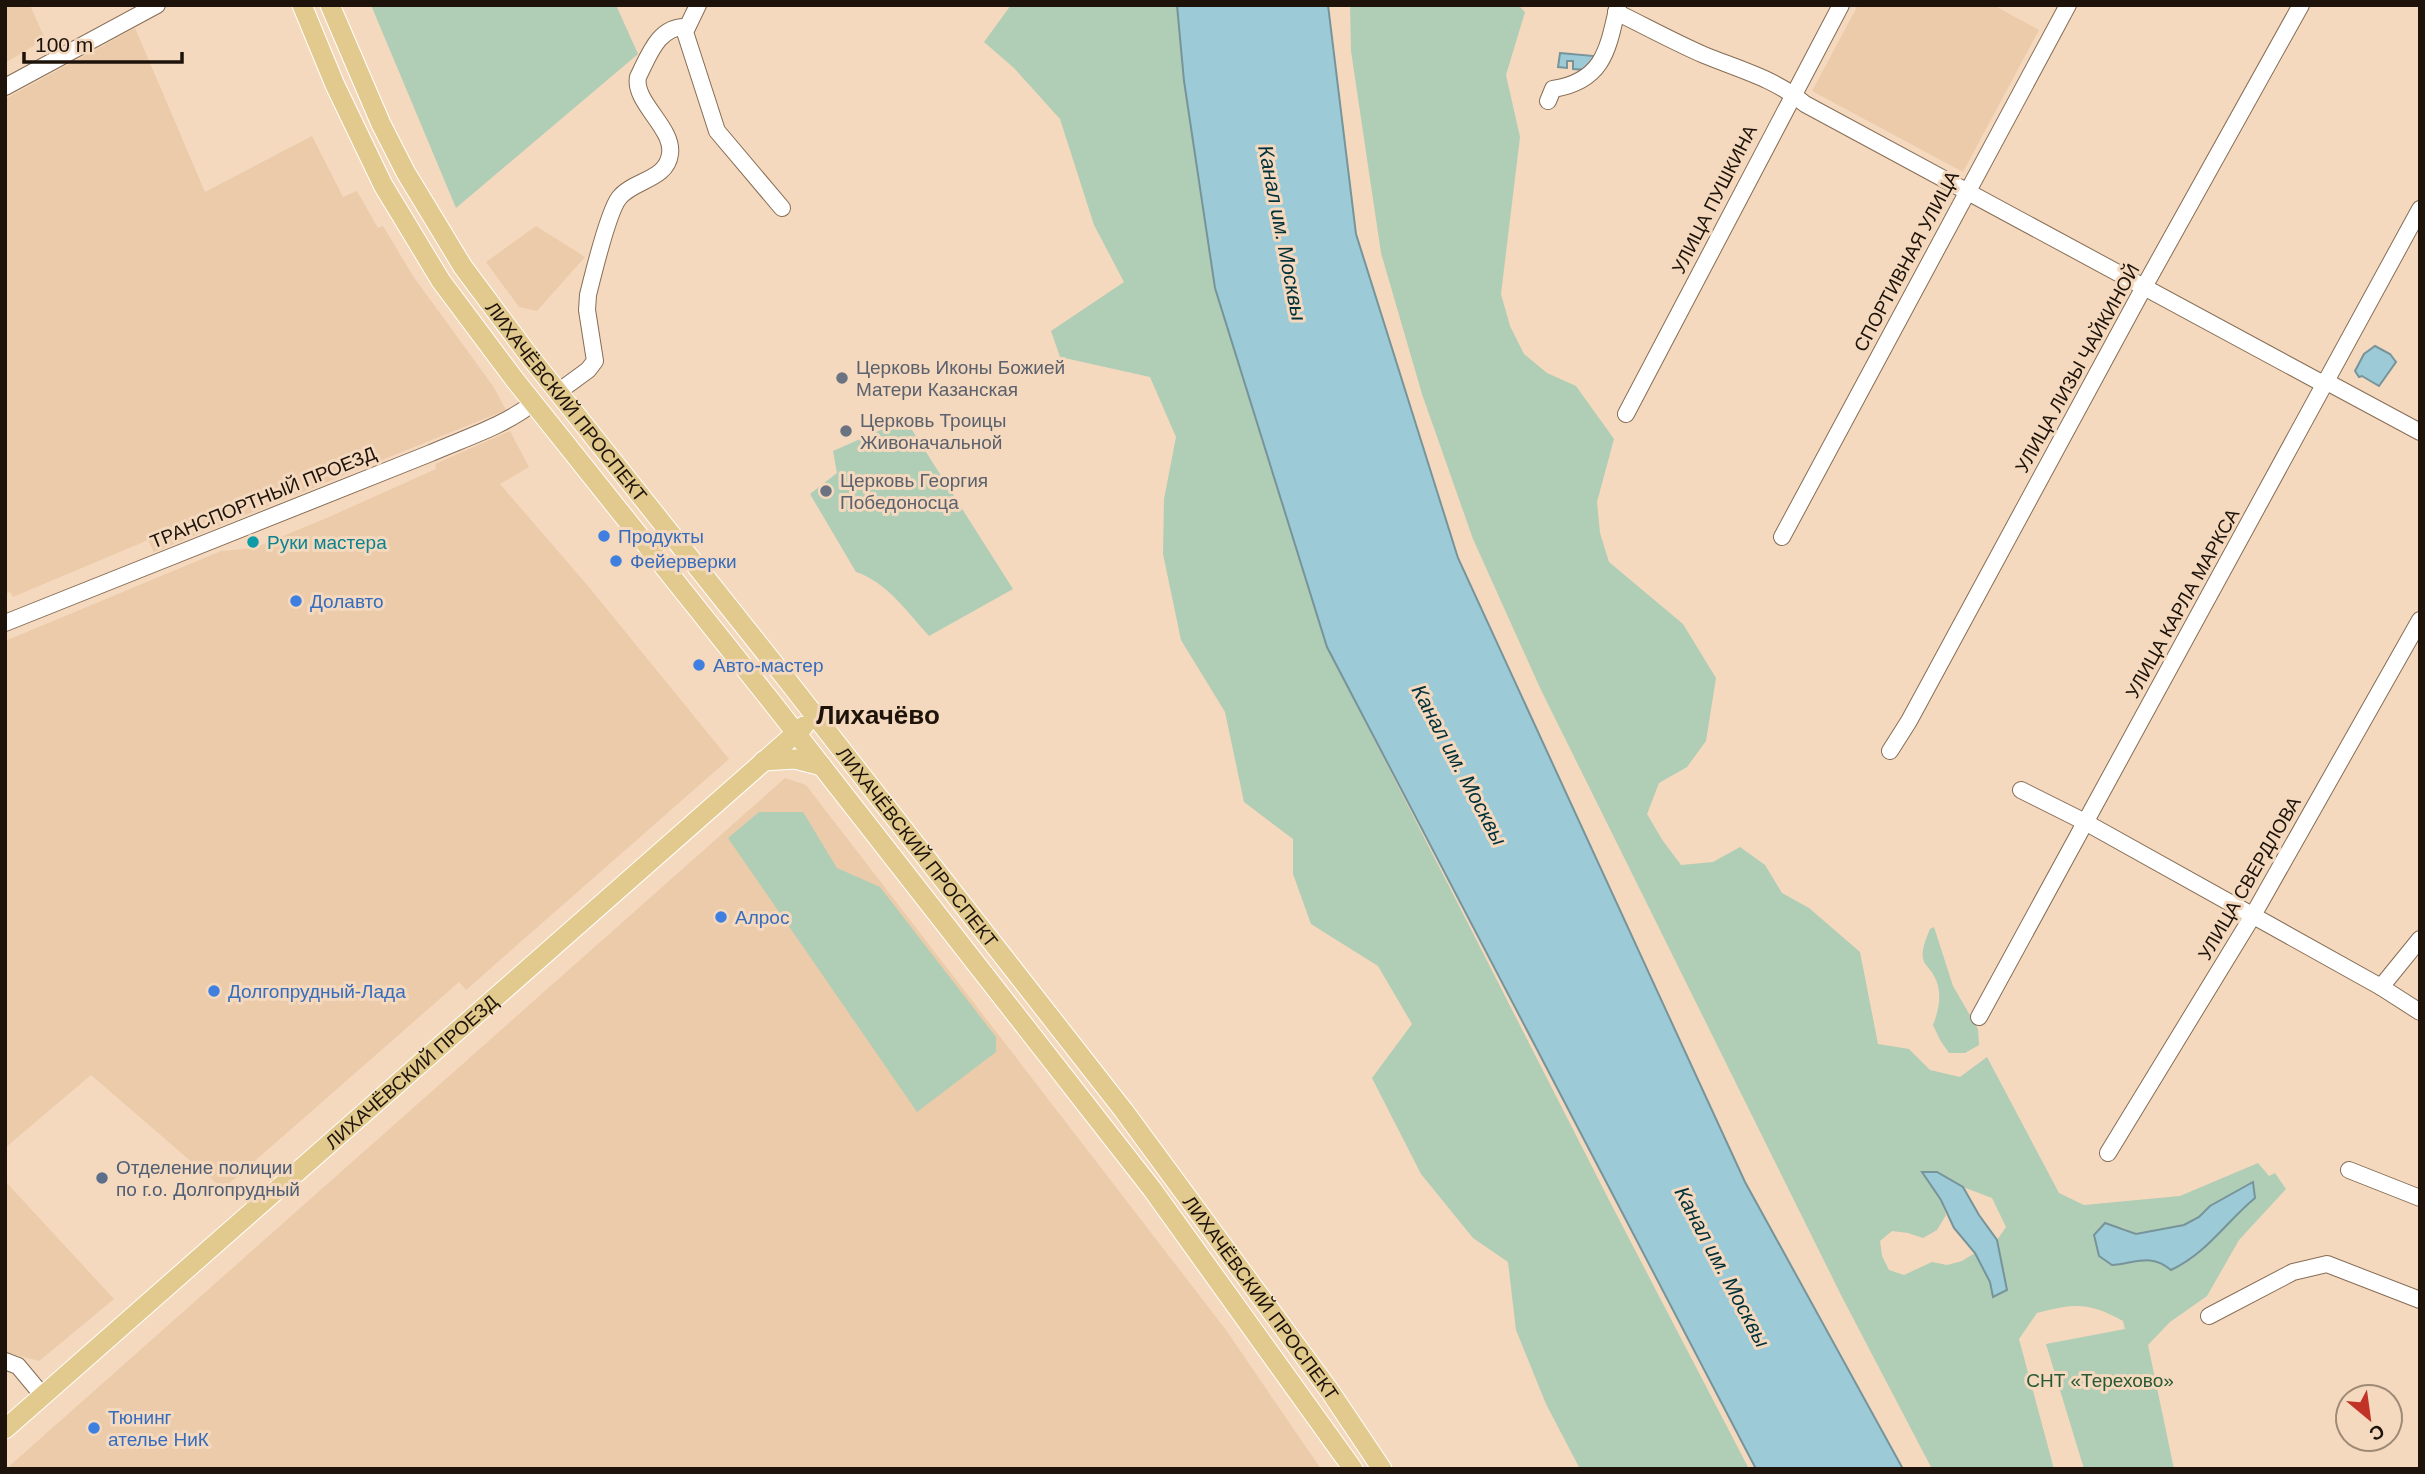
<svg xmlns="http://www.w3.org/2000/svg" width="2425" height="1474" viewBox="0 0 2425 1474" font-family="Arial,sans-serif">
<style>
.built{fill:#eccbaa}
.green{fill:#b0cdb6;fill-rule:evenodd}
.water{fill:#9ccbd7;stroke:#76949a;stroke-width:2}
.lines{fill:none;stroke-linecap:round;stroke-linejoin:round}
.minor-casing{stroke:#866d55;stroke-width:18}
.major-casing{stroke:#fff;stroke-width:21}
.minor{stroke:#fff;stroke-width:16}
.major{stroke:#e2ca8f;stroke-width:19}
.worship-dot{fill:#6b7280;stroke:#f4d9be;stroke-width:2.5}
.shop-dot{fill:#3f7fe0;stroke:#f4d9be;stroke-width:2.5}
.culture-dot{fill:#0f9aa8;stroke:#f4d9be;stroke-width:2.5}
.service-dot{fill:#5c6f8a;stroke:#f4d9be;stroke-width:2.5}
.labels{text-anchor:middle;stroke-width:6;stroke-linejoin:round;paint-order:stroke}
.street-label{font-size:19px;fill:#1d130a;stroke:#f4d9be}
.worship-label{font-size:19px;fill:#5b616d;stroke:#f4d9be;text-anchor:start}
.shop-label{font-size:19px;fill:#366cbe;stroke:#f4d9be;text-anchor:start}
.culture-label{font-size:19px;fill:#0d838f;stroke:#f4d9be;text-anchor:start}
.service-label{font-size:19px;fill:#4e5e75;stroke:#f4d9be;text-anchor:start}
.park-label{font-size:19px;fill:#265935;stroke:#f4d9be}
.water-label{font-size:21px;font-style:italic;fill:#02313a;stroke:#f4d9be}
.district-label{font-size:26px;font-weight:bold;fill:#1d130a;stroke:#f4d9be}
</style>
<rect width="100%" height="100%" fill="#f4d9be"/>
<g class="built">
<path d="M5 5H30L45 39 5 63Z"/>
<path d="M1858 5H1993L2039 30 1963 172 1812 91Z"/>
<path d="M135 28 205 192 312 136 343 197 357 191 378 228 383 226 413 276 493 386 506 410 154 552 148 540 13 597 10 592 5 594V99Z"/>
<path d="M536 226 585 257 537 311 519 307 486 262Z"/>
<path d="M510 431 529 467 500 484 588 586 729 759 466 990 459 982 223 1189 91 1075 5 1148V641L221 551 254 548 329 517 436 469 435 464Z"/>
<path d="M785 778 806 785 1226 1330 1321 1469H6Z"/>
<path d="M5 1181 114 1299 39 1361 5 1352Z"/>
</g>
<g class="green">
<path d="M371 5H616L638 54 456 208Z"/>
<path d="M1011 5H1177L1184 81 1215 288 1327 647 1610 1202 1749 1469H1580L1546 1404 1516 1330 1508 1262 1473 1238 1421 1174 1372 1078 1412 1024 1378 966 1311 924 1293 874V839L1244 802 1225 712 1181 640 1163 554 1164 499 1176 437 1150 377 1060 357 1051 331 1124 282 1094 225 1060 119 1014 68 984 42Z"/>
<path d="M1350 5H1518L1525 12 1506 75 1520 137 1501 294 1510 326 1524 354 1547 373 1576 386 1614 439 1597 502 1600 533 1609 562 1683 624 1716 678 1706 741 1687 767 1659 783 1647 814 1663 841 1681 865 1713 862 1740 847 1765 865 1782 893 1809 908 1860 952 1878 1044 1909 1049 1930 1070 1960 1077 1987 1057 2059 1193 2084 1205 2180 1196 2258 1163 2269 1176 2275 1173 2286 1189 2239 1240 2207 1296 2170 1322 2148 1345 2174 1469H2084L2046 1344 2125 1329 2123 1321C2089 1302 2074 1303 2037 1313L2019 1339 2054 1469H1932L1842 1297 1541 690 1473 539 1422 394 1381 253 1351 51ZM1923 1172 1950 1179 1963 1187 1992 1198 2006 1227 1997 1240 2007 1290 1993 1296 1990 1282 1975 1253 1962 1261 1947 1265 1932 1262 1904 1275 1889 1270 1882 1256 1880 1241 1892 1231 1908 1233 1923 1238 1937 1230 1946 1215 1941 1200ZM2253 1183 2255 1198 2185 1263 2171 1270C2155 1257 2147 1259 2128 1263L2121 1227 2136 1234 2184 1225 2199 1217 2210 1206Z"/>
<path d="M905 419 1013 589 929 636C908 613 887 582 856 572L810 494 837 473 833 451Z"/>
<path d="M759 812H803L837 868 880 887 996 1037V1052L917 1112 728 838Z"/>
<path d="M1934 927 1953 986 1978 1029 1979 1045 1965 1053H1949L1940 1040 1933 1025C1939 1010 1943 991 1934 976 1932 971 1927 967 1924 962 1920 952 1926 939 1930 929Z"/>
</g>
<g class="water">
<path d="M1177 5H1328L1356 234 1458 558 1745 1182 1903 1469H1756L1327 647 1215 288 1184 81Z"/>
<path d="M1560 53 1594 56 1587 70 1573 69V61H1567V68L1558 67Z"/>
<path d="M2375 346 2390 354 2396 362 2379 386 2362 376 2359 377 2355 371 2364 354Z"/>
<path d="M1922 1172H1937L1963 1187 1979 1215 1997 1240 2007 1290 1993 1297 1990 1282 1975 1253 1954 1228 1941 1200Z"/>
<path d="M2253 1182 2255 1198C2226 1222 2206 1254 2171 1270 2151 1253 2136 1263 2112 1265L2099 1256 2094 1235 2105 1223 2136 1234 2184 1225 2199 1217 2210 1206Z"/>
</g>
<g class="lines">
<defs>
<g id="minor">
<path d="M698 5 685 32 717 131 782 208"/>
<path d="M1616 12C1645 26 1674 42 1704 55 1738 69 1776 79 1805 104L2318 381 2327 382 2420 432"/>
<path d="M5 87 157 5"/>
<path d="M1548 101 1553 89C1604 81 1608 49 1618 5"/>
<path d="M558 392 588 370 595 361 587 310 588 295C593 275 608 212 619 198 633 180 667 180 670 154 674 128 633 102 638 77 649 55 659 25 687 27"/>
<path d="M1626 414 1841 5"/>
<path d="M1782 537 2068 5"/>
<path d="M5 623 431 453C465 438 504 426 533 403"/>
<path d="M1890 751 1909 721 2144 287 2301 5"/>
<path d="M2021 790 2085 822 2381 987 2420 1012"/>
<path d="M2381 987 2420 939"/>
<path d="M1979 1017 2420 209"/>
<path d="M2108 1153 2252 917 2420 620"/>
<path d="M2349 1170 2420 1198"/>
<path d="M2209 1316 2293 1272 2327 1264 2420 1300"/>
<path d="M5 1361 18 1366 43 1396"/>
</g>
<g id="major">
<path d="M302 5 335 85 383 185 441 281 515 380 771 701 1152 1189 1353 1469"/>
<path id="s1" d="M330 5 381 124 406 173 463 267 527 353 791 685 1124 1111 1329 1390 1382 1469"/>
<path d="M763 761 795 759 822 766"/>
<path id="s2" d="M5 1429 804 726"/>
</g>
</defs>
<use href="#minor" class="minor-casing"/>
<use href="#major" class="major-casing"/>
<use href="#minor" class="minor"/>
<use href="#major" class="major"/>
</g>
<g class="worship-dot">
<circle cx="842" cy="378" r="7"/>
<circle cx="846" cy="431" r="7"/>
<circle cx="826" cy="491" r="7"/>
</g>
<g class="shop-dot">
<circle cx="604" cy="536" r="7"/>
<circle cx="616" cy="561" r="7"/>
<circle cx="296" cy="601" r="7"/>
<circle cx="699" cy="665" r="7"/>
<circle cx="721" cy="917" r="7"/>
<circle cx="214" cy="991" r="7"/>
<circle cx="94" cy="1428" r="7"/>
</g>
<circle class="culture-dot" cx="253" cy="542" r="7"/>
<circle class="service-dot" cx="102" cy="1178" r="7"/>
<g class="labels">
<g class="street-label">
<text transform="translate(1714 199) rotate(-63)" y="7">УЛИЦА ПУШКИНА</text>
<text transform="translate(1906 261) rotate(-62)" y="7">СПОРТИВНАЯ УЛИЦА</text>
<text transform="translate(2077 368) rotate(-61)" y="7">УЛИЦА ЛИЗЫ ЧАЙКИНОЙ</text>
<text dy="7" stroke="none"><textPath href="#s1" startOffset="464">ЛИХАЧЁВСКИЙ ПРОСПЕКТ</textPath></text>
<text transform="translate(263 497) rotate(-22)" y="7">ТРАНСПОРТНЫЙ ПРОЕЗД</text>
<text transform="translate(2182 603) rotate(-61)" y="7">УЛИЦА КАРЛА МАРКСА</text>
<text dy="7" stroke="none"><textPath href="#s1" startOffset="1031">ЛИХАЧЁВСКИЙ ПРОСПЕКТ</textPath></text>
<text transform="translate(2249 878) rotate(-60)" y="7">УЛИЦА СВЕРДЛОВА</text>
<text dy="7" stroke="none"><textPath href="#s2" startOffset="541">ЛИХАЧЁВСКИЙ ПРОЕЗД</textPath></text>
<text dy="7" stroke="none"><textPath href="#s1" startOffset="1598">ЛИХАЧЁВСКИЙ ПРОСПЕКТ</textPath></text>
</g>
<g class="worship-label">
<text x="856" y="374">Церковь Иконы Божией<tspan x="856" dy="22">Матери Казанская</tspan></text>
<text x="860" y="427">Церковь Троицы<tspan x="860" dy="22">Живоначальной</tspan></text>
<text x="840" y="487">Церковь Георгия<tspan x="840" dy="22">Победоносца</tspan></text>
</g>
<g class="shop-label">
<text x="618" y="543">Продукты</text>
<text x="630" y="568">Фейерверки</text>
<text x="310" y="608">Долавто</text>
<text x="713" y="672">Авто-мастер</text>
<text x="735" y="924">Алрос</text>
<text x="228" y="998">Долгопрудный-Лада</text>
<text x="108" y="1424">Тюнинг<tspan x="108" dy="22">ателье НиК</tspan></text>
</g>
<g class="culture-label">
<text x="267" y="549">Руки мастера</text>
</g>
<g class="service-label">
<text x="116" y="1174">Отделение полиции<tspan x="116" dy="22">по г.о. Долгопрудный</tspan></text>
</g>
<g class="park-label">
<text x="2100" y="1387">СНТ «Терехово»</text>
</g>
<g class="water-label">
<text transform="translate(1282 233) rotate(79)" y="7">Канал им. Москвы</text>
<text transform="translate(1459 765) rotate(62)" y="7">Канал им. Москвы</text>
<text transform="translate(1722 1267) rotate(62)" y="7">Канал им. Москвы</text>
</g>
<g class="district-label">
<text x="878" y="724">Лихачёво</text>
</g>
</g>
<rect width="2425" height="1474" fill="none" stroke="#1d130a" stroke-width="14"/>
<g transform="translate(2369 1418) rotate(151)"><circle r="33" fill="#f4d9be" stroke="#9e8a76" stroke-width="2"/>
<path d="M0-5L12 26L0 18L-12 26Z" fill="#c03326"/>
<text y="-10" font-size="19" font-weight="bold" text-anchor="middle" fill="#1d130a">С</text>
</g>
<path d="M24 52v10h158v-10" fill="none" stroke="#1d130a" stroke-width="3.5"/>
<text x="35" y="52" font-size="21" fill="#1d130a" stroke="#f4d9be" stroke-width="5" paint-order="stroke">100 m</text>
</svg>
